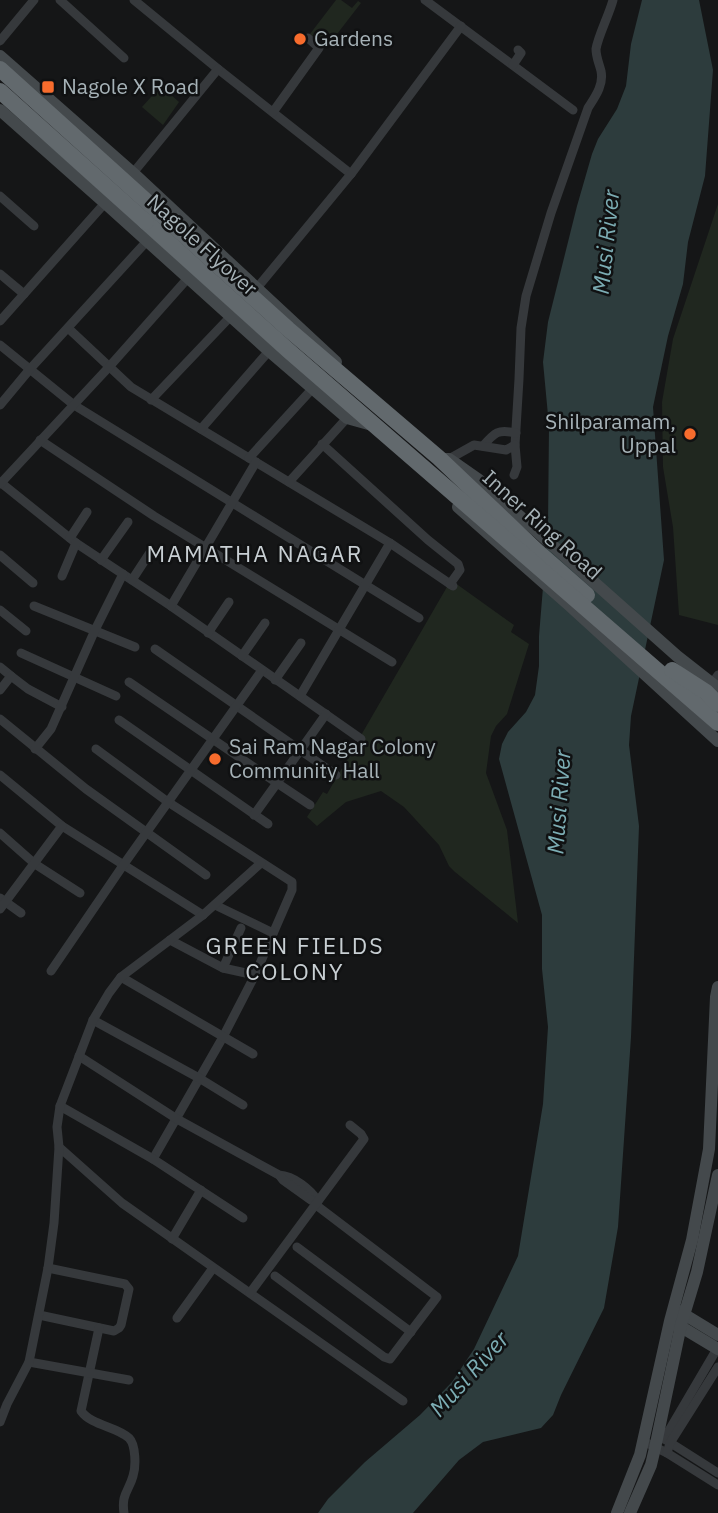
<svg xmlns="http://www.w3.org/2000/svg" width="718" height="1513" viewBox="0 0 718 1513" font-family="'IBM Plex Sans',sans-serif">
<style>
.green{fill:#20271f}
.water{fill:#2d3c3d}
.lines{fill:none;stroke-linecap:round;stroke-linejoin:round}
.street{stroke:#36393c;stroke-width:9}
.secondary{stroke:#44494c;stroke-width:12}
.highway{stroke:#62696d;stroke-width:16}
.highway-bridge{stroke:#62696d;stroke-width:16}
.poi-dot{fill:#f76c2d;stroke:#101112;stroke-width:2.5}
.labels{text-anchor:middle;stroke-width:5;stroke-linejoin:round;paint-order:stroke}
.poi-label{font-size:21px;fill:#a6b2b7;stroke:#101112;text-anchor:start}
.street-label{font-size:21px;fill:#a6b2b7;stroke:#101112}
.water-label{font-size:23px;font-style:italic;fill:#7cadb4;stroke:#101112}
.neighbourhood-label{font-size:23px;letter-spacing:2px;fill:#c8cfd3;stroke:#101112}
</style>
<rect width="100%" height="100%" fill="#151617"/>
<g class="green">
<path d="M336 0H341L352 8 358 1 361 3 327 47 310 34Z"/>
<path d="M161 86 179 102 163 125 142 107Z"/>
<path d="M718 204V625L679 615 673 527 663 467 662 402 673 339Z"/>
<path d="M451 580 514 625 511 632 529 644 507 714 496 726 491 736 486 773 507 830 518 923 455 872 449 866 439 845 404 807 381 791 346 802 317 826 307 817 323 792 327 794Z"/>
</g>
<path class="water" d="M642 0H699L713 70 705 176 688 242 683 284 668 336 653 407 664 560 631 716 629 745 639 826 631 1037 618 1227 604 1308 561 1395 553 1415 541 1428 483 1442 459 1460 413 1513H318L328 1499 365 1462 420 1415 452 1382 474 1349 518 1256 543 1104 548 1027 542 969V915L499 759 502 744 508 732 526 712 535 695 539 666V636L548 526 549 426 543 362 548 322 577 206 592 154 598 139 617 109 626 86 631 44Z"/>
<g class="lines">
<g class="street">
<path d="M60 0 124 58"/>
<path d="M134 0 218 69 351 174"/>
<path d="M425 0 573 110"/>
<path d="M0 41 34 0"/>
<path d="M513 65 521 53 518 50"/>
<path d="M273 112 319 48 308 38"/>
<path d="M133 173 218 69"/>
<path d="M0 196 34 226"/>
<path d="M0 274 24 294"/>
<path d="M257 288 351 174 461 26"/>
<path d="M0 321 105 203"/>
<path d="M68 328 131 387 390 543 453 586"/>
<path d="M0 345 74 405 419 618"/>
<path d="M151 400 231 316"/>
<path d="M0 405 30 369 147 241"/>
<path d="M201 429 269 351"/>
<path d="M40 440 154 516 392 662"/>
<path d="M322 444 428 540 458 564 460 570 450 584"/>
<path d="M515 445 519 379 521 328 526 296 551 213 588 108C595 97 604 85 601 71 599 63 596 57 596 49 598 36 609 15 613 0"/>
<path d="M483 446C495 432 498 429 516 433"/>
<path d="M249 458 313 388"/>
<path d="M449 459 474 445 506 450 515 445 517 467 514 475"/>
<path d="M0 482 76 543 171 606 361 739"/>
<path d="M289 482 347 418"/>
<path d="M0 484 109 367 188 278"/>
<path d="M70 538 87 512"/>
<path d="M0 555 33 583"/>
<path d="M101 560 128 522"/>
<path d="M62 576 76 543"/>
<path d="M132 580 151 551"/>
<path d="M34 606 135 647"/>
<path d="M171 606 256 462"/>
<path d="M0 610 26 631"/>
<path d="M208 633 229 602"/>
<path d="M155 649 336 775"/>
<path d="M21 653 116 696"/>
<path d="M242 656 265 623"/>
<path d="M0 667 11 676"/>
<path d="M275 680 301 643"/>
<path d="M129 682 277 783 326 714"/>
<path d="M709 688 718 675"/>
<path d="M0 690 11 676 28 689 62 707"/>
<path d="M300 696 390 543"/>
<path d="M0 719 86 789 206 875"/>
<path d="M119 720 268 824"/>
<path d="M35 749 51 729 95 630 123 574"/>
<path d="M96 749 168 802 292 882V890L255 975 223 1037 153 1159"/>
<path d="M0 775 62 826 203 915"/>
<path d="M254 815 277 783 310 805"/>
<path d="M0 833 35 864 80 893"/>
<path d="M0 898 21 913"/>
<path d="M215 905 273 933"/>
<path d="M0 909 62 826"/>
<path d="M170 940 223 968 255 975"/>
<path d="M223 968 241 928"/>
<path d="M51 971 124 864 262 670"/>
<path d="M121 977 253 1054"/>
<path d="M93 1020 199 1078 243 1105"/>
<path d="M79 1056 177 1119 279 1175C294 1176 310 1189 318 1201"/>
<path d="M60 1106 153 1159 243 1218"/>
<path d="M59 1147 122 1203 403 1401"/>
<path d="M280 1176 283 1180 311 1200"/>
<path d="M172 1239 201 1190"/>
<path d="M297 1247 411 1332"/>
<path d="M275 1276 384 1357 390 1359 437 1297 316 1205"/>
<path d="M250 1293 364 1139 361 1134 350 1125"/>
<path d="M39 1315 114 1331 119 1328 121 1325 129 1289 125 1284 48 1268"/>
<path d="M177 1318 213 1268"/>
<path d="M99 1328 81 1411C92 1426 116 1426 129 1438 136 1445 136 1467 133 1476 129 1491 121 1494 124 1513"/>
<path d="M29 1362 129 1380"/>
<path d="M0 1422 7 1404 29 1362 48 1268 54 1223 59 1147 57 1127 60 1106 93 1020 109 993 121 977 203 915 261 863"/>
<path d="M664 1439 718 1347"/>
<path d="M666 1440 718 1473"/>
<path d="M643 1441 667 1453 718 1485"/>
<path d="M667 1453 670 1443 718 1367"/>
</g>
<g class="secondary">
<path d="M0 56 133 173 336 362"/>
<path d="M0 110 105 203 269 351 347 418 372 425"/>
<path d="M443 459H449L479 480 677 656 718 688"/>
<path d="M458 507 569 605 718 741"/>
<path d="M677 1310 718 1335"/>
<path d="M673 1322 718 1349"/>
<path d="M617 1513 640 1455 670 1321 692 1240 709 1149 716 997 718 987"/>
<path d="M630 1513 651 1465 655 1448 681 1325 697 1272 718 1175"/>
</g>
<g class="highway">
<path d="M156 210 288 329 439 458 538 552 587 595"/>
<path d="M146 222 289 351 718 723"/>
<path d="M672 670 706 692 718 704"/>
</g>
<g class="highway-bridge">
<path d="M0 69 156 210"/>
<path d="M0 91 146 222"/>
</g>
</g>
<g class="poi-dot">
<circle cx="300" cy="39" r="7"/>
<rect x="41" y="80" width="14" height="14" rx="3.5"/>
<circle cx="690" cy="434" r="7"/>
<circle cx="215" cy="759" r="7"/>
</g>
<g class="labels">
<g class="poi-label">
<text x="314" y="46">Gardens</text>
<text x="62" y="94">Nagole X Road</text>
<text x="676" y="429" text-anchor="end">Shilparamam,<tspan x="676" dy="24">Uppal</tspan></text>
<text x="229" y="754">Sai Ram Nagar Colony<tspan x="229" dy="24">Community Hall</tspan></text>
</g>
<g class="street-label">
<text transform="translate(202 245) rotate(42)" y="7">Nagole Flyover</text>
<text transform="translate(542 525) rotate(42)" y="7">Inner Ring Road</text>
</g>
<g class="water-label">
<text transform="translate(606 242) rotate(-84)" y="8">Musi River</text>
<text transform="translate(559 802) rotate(-86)" y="8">Musi River</text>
<text transform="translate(469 1374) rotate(-48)" y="8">Musi River</text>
</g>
<g class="neighbourhood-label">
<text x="255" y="562">MAMATHA NAGAR</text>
<text x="295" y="954">GREEN FIELDS<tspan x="295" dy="26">COLONY</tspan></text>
</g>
</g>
</svg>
